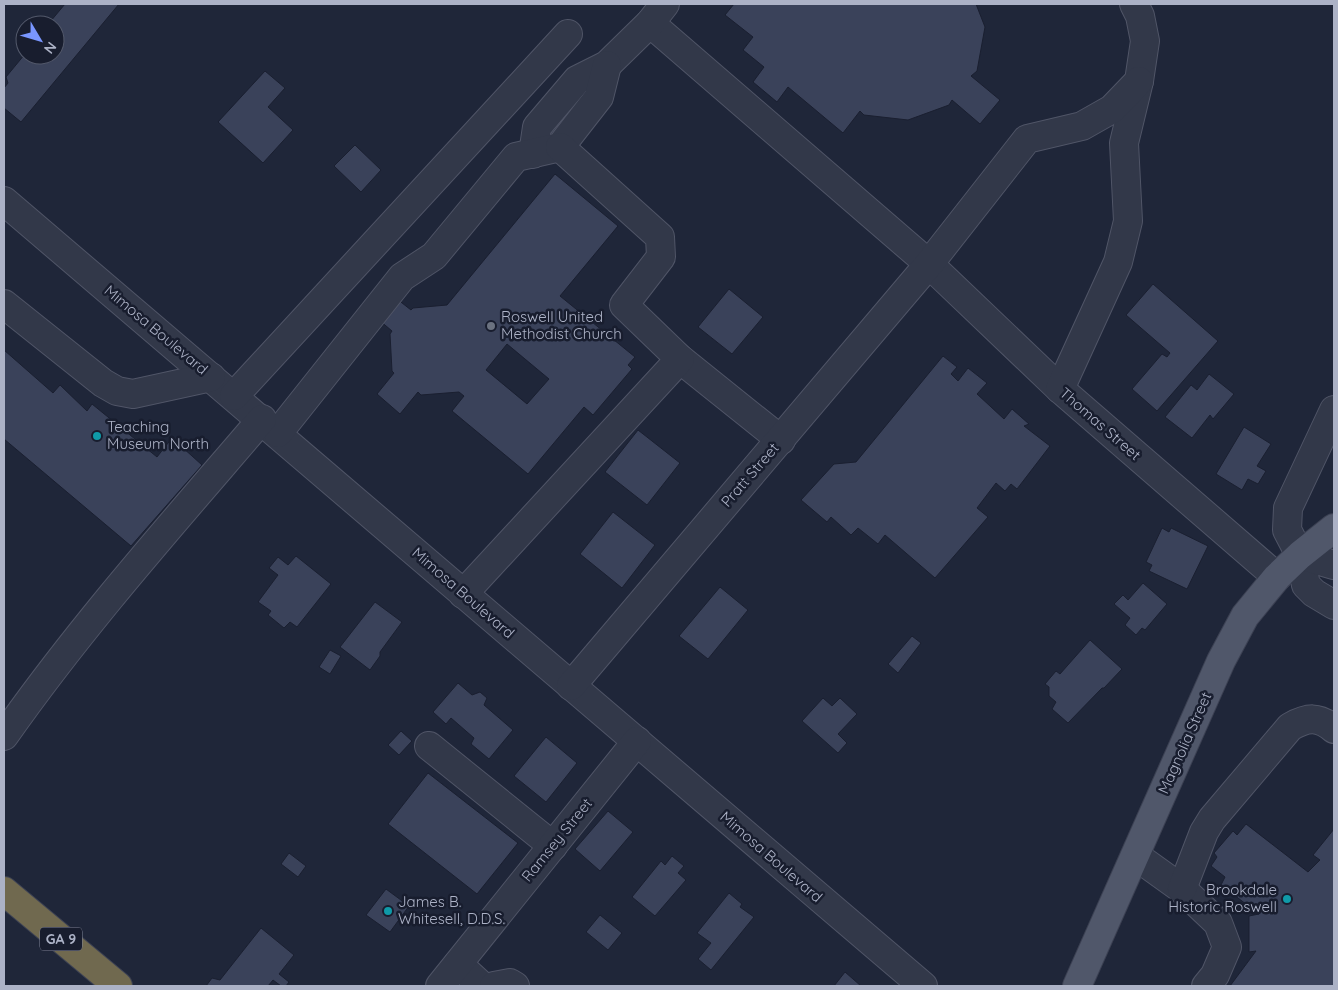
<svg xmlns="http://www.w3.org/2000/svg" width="1338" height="990" viewBox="0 0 1338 990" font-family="Quicksand,sans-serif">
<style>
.building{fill:#3a425a;stroke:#1a1f30;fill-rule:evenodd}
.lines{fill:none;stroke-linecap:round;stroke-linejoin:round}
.minor-casing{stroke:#505567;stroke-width:30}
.major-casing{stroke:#3c4153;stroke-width:30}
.highway-casing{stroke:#3d4254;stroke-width:30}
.minor{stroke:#323849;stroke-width:28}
.major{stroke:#50576a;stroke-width:28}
.highway{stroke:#70694f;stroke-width:28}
.worship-dot{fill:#6b7280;stroke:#181d2e;stroke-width:2}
.culture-dot{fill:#0f9aa8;stroke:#181d2e;stroke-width:2}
.labels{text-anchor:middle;stroke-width:5;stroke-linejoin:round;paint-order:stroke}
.shield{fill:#181d2e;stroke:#808598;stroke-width:1}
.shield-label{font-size:14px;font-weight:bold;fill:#acb2c6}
.poi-label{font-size:15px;fill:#acb2c6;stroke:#181d2e;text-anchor:start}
.street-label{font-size:15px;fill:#acb2c6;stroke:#181d2e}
</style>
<rect width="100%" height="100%" fill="#1f2639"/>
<g class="building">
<path d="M65 4H119L21 122 4 108V88L8 83 6 77 25 54V55H55V25H52L50 22Z"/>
<path d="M734 4H976L985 27 977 71 971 76 1000 100 980 124 952 100 949 105 908 120 864 115 860 111 843 133 788 87 777 102 753 82 764 67 743 50 753 37 725 15Z"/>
<path d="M265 71 285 88 268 107 293 130 263 163 218 122Z"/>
<path d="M355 145 381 170 361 192 334 166Z"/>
<path d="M555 174 618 226 560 296 635 357 628 365 632 369 593 415 584 407 528 474 452 411 464 396 459 392 421 395 418 392 400 414 377 394 394 373 392 371 390 334 392 331 379 320 397 299 411 310 413 308 447 305ZM507 344 549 379 527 404 486 370Z"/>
<path d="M1153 284 1218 341 1157 411 1132 389 1162 354 1167 357 1170 353 1126 315Z"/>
<path d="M729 289 763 317 732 354 698 327Z"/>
<path d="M4 350 53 393 60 385 87 411 92 404 157 457 172 438 202 465 131 546 4 439Z"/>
<path d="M943 356 957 367 951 374 958 381 968 368 987 383 977 394 1004 419 1012 409 1029 424 1024 426 1050 446 1017 489 1011 484 1005 491 996 483 977 508 988 517 935 578 885 535 878 544 858 528 851 535 831 517 827 522 801 500 834 464 856 462Z"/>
<path d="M1209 374 1234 394 1213 419 1210 415 1192 438 1165 417 1191 385 1197 390Z"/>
<path d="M1244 427 1271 444 1257 466 1266 471 1258 484 1248 479 1242 490 1216 474Z"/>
<path d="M638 430 680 463 647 505 605 472Z"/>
<path d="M613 512 655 545 622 588 580 554Z"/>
<path d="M1162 528 1169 532 1171 528 1208 546 1187 589 1149 571 1152 565 1146 562Z"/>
<path d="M296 556 331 584 297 627 290 622 284 628 268 615 271 611 258 602 278 575 269 568 278 557 288 565Z"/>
<path d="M1143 583 1167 604 1145 630 1142 628 1136 635 1125 625 1130 618 1114 604 1123 595 1128 600Z"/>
<path d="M720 587 748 610 708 659 679 636Z"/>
<path d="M375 602 402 622 380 652V656L370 670 340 647Z"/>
<path d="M912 636 921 643 898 673 888 664Z"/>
<path d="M1090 640 1122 669 1104 688H1102L1068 723 1052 709 1056 702 1049 696V687L1045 684 1056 671 1060 674Z"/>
<path d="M330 650 341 656 330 674 319 667Z"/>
<path d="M458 683 472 695 480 692 487 698 484 705 513 730 489 759 471 744 474 738 451 718 446 724 433 712Z"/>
<path d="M823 698 832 706 840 698 857 714 838 734 847 743 838 753 802 721Z"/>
<path d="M401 731 412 741 399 755 388 745Z"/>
<path d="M546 737 577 763 546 802 514 776Z"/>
<path d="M428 773 518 843 477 894 388 824Z"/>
<path d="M608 811 633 832 600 871 575 849Z"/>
<path d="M1246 824 1308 872 1320 860 1313 855 1334 829V986H1230L1256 951 1249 952V916L1259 914 1221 885 1225 877 1211 866 1217 857 1214 853 1233 831 1237 835Z"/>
<path d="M289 853 306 866 298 877 281 864Z"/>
<path d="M672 856 684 866 678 873 686 880 655 916 632 897 661 861 665 865Z"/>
<path d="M386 889 409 906 390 932 366 915Z"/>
<path d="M729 893 742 904 740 907 754 917 711 970 698 959 711 943 697 933Z"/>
<path d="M600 915 622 933 608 950 586 932Z"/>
<path d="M261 928 294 955 279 974 289 982 286 986H281L273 980 268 986H206L212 978 220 980Z"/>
<path d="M845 972 861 986H834Z"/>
</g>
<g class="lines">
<defs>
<g id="minor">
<path d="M650 23 929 264 1060 389 1277 577"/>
<path d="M533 154 537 127 577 80 607 65 650 23 665 4"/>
<path d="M4 201C311 461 616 724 923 986"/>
<path d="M4 304 103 383 117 391 133 394 211 377"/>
<path d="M680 359 781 440"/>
<path d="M1060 389 1118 262 1128 221 1124 143 1139 81 1145 41 1140 16 1134 4"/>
<path d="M234 396 568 34"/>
<path d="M1334 410 1288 508 1287 530 1300 555 1306 585 1314 593 1334 605"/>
<path d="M278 433 402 277 434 256 516 157 560 147 599 97 607 65"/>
<path d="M1300 555 1334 565"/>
<path d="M463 594 680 359 624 305 661 257 660 237 560 147"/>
<path d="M571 686 929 264 1027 139 1082 126 1112 109 1139 81"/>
<path d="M4 736C82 625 173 523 262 419"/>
<path d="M429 746 553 846"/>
<path d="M1136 856 1182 889 1218 923 1227 947 1215 975 1206 986"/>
<path d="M1182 889 1204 832 1212 819 1290 727C1308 717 1318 716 1334 729"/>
<path d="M458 964 482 986"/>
<path d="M440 986 637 741"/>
<path d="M494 986 510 983 515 986"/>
</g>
<path id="major" d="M1077 986 1221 661 1245 616 1277 577 1300 555 1334 528"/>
<path id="highway" d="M4 891 118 986"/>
</defs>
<use href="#minor" class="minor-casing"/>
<use href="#major" class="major-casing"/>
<use href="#highway" class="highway-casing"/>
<use href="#minor" class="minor"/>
<use href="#major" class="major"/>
<use href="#highway" class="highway"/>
</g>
<circle class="worship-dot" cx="491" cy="326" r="5"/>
<g class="culture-dot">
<circle cx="97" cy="436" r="5"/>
<circle cx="1287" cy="899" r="5"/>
<circle cx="388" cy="911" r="5"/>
</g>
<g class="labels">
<rect class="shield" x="40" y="927.5" width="42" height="23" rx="4"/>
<g class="shield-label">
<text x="61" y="944">GA 9</text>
</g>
<g class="poi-label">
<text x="501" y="322">Roswell United<tspan x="501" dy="17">Methodist Church</tspan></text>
<text x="107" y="432">Teaching<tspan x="107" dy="17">Museum North</tspan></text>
<text x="1277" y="895" text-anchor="end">Brookdale<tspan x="1277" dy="17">Historic Roswell</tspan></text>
<text x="398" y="907">James B.<tspan x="398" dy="17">Whitesell, D.D.S.</tspan></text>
</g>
<g class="street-label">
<text transform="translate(156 330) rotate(40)" y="5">Mimosa Boulevard</text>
<text transform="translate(1100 424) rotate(41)" y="5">Thomas Street</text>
<text transform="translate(750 475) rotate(-49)" y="5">Pratt Street</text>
<text transform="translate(463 593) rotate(41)" y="5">Mimosa Boulevard</text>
<text transform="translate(1185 743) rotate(-66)" y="5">Magnolia Street</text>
<text transform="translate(557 840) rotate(-51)" y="5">Ramsey Street</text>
<text transform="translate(771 857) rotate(41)" y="5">Mimosa Boulevard</text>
</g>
</g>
<rect width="1338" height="990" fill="none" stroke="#acb2c6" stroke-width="10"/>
<g transform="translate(40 40) rotate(128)"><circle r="24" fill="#181d2e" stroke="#53596b"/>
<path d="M0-4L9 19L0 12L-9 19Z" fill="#7996ff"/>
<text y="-8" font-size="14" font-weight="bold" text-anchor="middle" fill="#acb2c6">N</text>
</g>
</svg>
